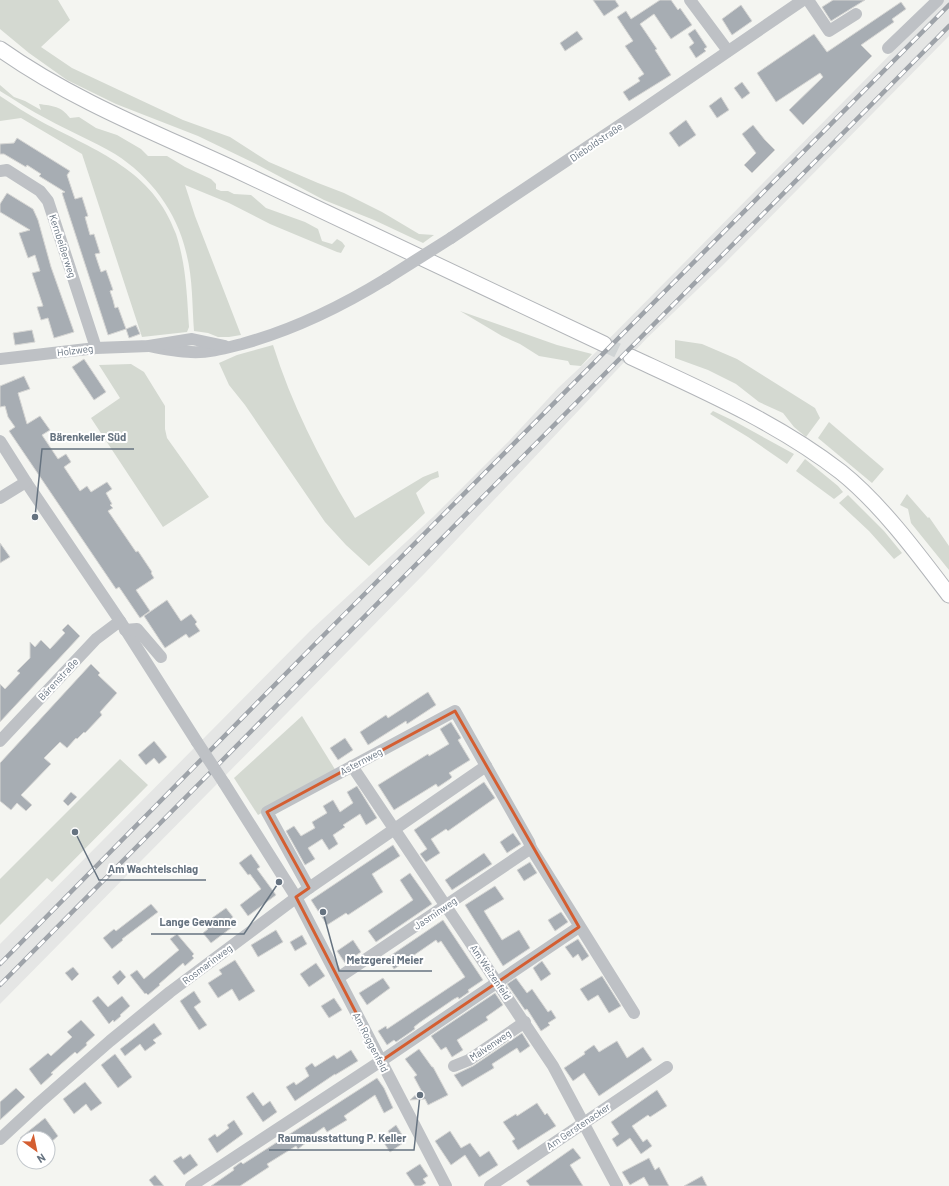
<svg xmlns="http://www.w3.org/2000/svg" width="949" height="1186" viewBox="0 0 949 1186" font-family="Barlow,sans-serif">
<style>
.built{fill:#e5e6e5}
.green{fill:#d4d9d1}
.building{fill:#a7adb3;stroke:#d6d6d4}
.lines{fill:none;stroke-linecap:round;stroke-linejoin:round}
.major-tunnel{stroke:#d0d4d5;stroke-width:15;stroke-dasharray:15 8;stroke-linecap:butt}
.major-casing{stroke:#b2b5b9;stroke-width:17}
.minor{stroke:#bec1c5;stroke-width:12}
.major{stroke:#fff;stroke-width:15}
.rail-casing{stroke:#9ea3a9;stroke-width:4.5}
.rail{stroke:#fff;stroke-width:3;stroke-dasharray:9;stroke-linecap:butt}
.minor-bridge{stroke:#bec1c5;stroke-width:12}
.marked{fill:none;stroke:#d45e31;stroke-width:3;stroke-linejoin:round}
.labels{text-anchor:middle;stroke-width:4;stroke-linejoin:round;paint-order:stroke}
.street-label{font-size:10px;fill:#667380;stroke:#fff}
.leader{fill:none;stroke:#667380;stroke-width:1.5}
.callout-dot{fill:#667380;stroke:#fff;stroke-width:1.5}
.callout-label{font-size:11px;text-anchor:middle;font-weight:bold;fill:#667380;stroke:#fff;stroke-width:4;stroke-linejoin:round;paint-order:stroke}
</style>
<rect width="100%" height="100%" fill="#f4f5f1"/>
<path class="built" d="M944 0H949V36L723 265 647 338 425 573 0 1004V944L310 631 433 517 509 441 558 388 589 359Z"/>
<g class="green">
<path d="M0 0H58L70 20 41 47 72 68 183 120 230 137 269 162 318 183 344 193 382 212 419 234 434 235 423 243 374 220 324 200 256 164 198 136 116 104 67 80 29 53 0 29Z"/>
<path d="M0 85 14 97 25 101 41 110 39 104C53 106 61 106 70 118L79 117 96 128 117 135 141 149 148 156H167L185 167 211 179 216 184V189L221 191H228L234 194 251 195 266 208 305 222 318 229 322 241 332 244 337 239 342 242 345 246 341 253 337 252 270 224 229 203 185 185 195 216 241 335 229 337H218L208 333 194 331C192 305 193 278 186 252 177 212 150 176 115 154 93 141 69 131 47 119 31 111 15 100 0 91Z"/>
<path d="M0 96C14 105 27 114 42 122 96 151 153 170 176 234 186 264 187 296 189 327L187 332 142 337 82 154 21 118 0 121Z"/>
<path d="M460 311 557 345 592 354 581 366 570 365 568 361 539 356 520 344 502 336Z"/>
<path d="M675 340 702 344 737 359 815 408 820 418 806 437 794 427 783 413 759 402 736 384 708 370 675 358Z"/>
<path d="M273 345C292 406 322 464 355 518L423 477 438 471 439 477 431 480 416 493 425 513 369 566 346 545 325 522 245 405 229 385 219 363 237 355Z"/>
<path d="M131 364 144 372 165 406V429L167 438 209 497 163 527 91 418 120 398 99 365Z"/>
<path d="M713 411 734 421 794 454 787 464 748 437 710 414Z"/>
<path d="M829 422 884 469 872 483 818 438Z"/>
<path d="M805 459 838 486 843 492 834 499 796 471Z"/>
<path d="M907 494 928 518 929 517 949 546V570L911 523 908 509 900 505Z"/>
<path d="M848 495 884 531 902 553 894 559 869 531 839 503Z"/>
<path d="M302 716 336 771 258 815 234 778Z"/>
<path d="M120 759 148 785 52 882 47 878 0 925V879Z"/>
</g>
<g class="building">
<path d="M593 0H615L619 6 604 16Z"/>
<path d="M660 0H671L678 10 680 8 692 25 671 39 654 14 640 24 657 49 655 50 671 75 629 101 623 92 640 81 638 78 644 74 625 46 633 41 617 17 626 11 631 19Z"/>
<path d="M833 0H865L831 21 822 7Z"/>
<path d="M901 2 906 9 892 19 894 22 861 45 872 56 803 125 789 110 823 77 820 73 776 102 757 73 814 34 827 52Z"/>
<path d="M741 5 752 21 732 35 722 19Z"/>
<path d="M695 29 707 47 704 49 706 51 696 58 689 47 694 43 688 34Z"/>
<path d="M577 31 583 39 565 51 560 43Z"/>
<path d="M742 82 750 93 742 99 734 88Z"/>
<path d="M721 97 729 110 717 118 709 106Z"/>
<path d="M686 120 696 135 679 147 669 133Z"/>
<path d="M753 125 765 140 775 150 752 173 744 165 756 153 742 134Z"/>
<path d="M17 138 70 171 67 175 75 199 82 197 88 216 85 217 90 235 94 234 100 253 95 254 101 272 106 270 113 290 110 291 113 300 115 308 118 307 126 329 108 335 62 193 65 192 39 176 41 174 27 165 26 167 4 154H0V144L14 143Z"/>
<path d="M7 193 33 209 38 220 51 267 74 332 54 338 48 318 41 320 37 307 43 306 32 273 40 271 35 255 28 258 19 233 30 230 0 212V204Z"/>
<path d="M136 325 140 334 129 338 126 329Z"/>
<path d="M32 330 35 342 15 345 13 333Z"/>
<path d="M84 359 106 392 94 400 72 367Z"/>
<path d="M24 376 30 389 18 393 27 424 40 416 50 430 42 435 58 459 66 454 71 462 64 467 80 491 87 486 91 492 107 482 112 489 106 493 112 504 110 505 113 508 108 511 136 552 138 551 152 572 151 573 154 578 136 590 150 611 140 618 119 587 116 589 9 431 15 427 8 417 5 406 0 407V386Z"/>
<path d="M0 543 10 557 0 563Z"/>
<path d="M167 600 181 621 191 614 197 622 195 624 200 631 189 638 186 634 165 648 144 616Z"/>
<path d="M68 624 80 636 0 722V684L5 689 20 673 17 671 30 658V642L35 647 41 640 50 649 65 633 62 630Z"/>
<path d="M91 664 100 673 98 675 117 693 100 712 102 715 85 733 84 732 77 739 76 738 67 748 60 742 44 758 51 764 21 795 32 805 26 811 17 803 11 810 0 801V763Z"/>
<path d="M428 692 436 705 407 724 406 721 368 745 360 732 386 715 388 718Z"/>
<path d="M451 722 461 738 458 740 470 760 449 773 452 777 450 779 438 787 436 784 394 810 378 785 428 754 429 756 449 744 440 729Z"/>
<path d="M345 738 353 750 338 760 330 748Z"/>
<path d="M154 741 167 757 159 764 154 758 146 765 138 755Z"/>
<path d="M484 782 495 798 448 831 446 829 431 839 440 853 426 862 420 854 427 849 414 830Z"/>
<path d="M357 786 377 818 366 825 360 814 343 825 345 827 333 835 338 844 329 850 322 839 308 848 315 859 305 865 286 831 294 826 301 836 315 828 312 822 327 813 323 806 333 800 340 812 353 803 347 792Z"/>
<path d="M71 792 77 797 68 806 63 801Z"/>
<path d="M513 833 521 844 507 853 500 842Z"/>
<path d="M393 845 400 856 372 874 383 892 348 915 346 913 327 925 311 900Z"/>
<path d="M484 853 492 864 452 890 445 880Z"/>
<path d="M251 854 260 867 257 869 276 895 248 916 240 905 261 889 250 874 248 875 239 863Z"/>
<path d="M530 862 537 873 524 881 517 870Z"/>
<path d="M410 873 432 904 376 942 368 931 413 900 400 880Z"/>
<path d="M495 886 504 899 484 911 502 940 519 930 530 948 503 966 465 905Z"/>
<path d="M151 904 158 912 122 939 123 940 112 949 103 938 114 929 116 931Z"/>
<path d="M226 908 233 917 227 922 231 928 211 943 203 933 208 929 205 926 213 920 212 918Z"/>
<path d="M561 912 568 922 555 931 548 920Z"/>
<path d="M443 920 483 980 468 990 469 992 459 999 458 997 454 999 419 1023 414 1027 415 1029 396 1042 394 1040 387 1045 378 1031 386 1026 387 1029 465 977 441 941 438 943 436 940 394 969 387 958Z"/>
<path d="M276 930 283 942 258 957 251 945Z"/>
<path d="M177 934 194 954 192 956 194 958 185 966 183 963 159 984 160 985 148 995 146 993 145 994 130 975 137 970 144 979 179 950 170 939Z"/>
<path d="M302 935 307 944 295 951 290 942Z"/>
<path d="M578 939 589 956 582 961 578 954 573 958 565 947Z"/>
<path d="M353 940 361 952 345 963 337 951Z"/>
<path d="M235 960 255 991 239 1001 232 989 218 998 208 983 222 974 219 970Z"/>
<path d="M542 961 551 974 541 981 533 968Z"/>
<path d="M316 963 325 976 309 987 300 974Z"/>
<path d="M73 967 79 974 72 981 65 973Z"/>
<path d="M120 970 126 977 118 985 112 977Z"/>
<path d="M602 976 621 1006 609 1013 598 995 588 1001 580 989Z"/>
<path d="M383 978 390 988 367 1005 359 993Z"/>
<path d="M516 978 527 993 532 989 548 1012 551 1010 556 1018 548 1023 550 1025 541 1031 527 1009 525 1010 507 984Z"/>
<path d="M194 991 201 1002 194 1007 207 1025 199 1030 180 1001Z"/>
<path d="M495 993 503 1005 486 1017 488 1020 457 1040 463 1050 452 1057 446 1047 441 1050 431 1036Z"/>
<path d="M98 996 108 1007 122 996 130 1006 120 1015 121 1016 114 1022 113 1020 109 1024 92 1001Z"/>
<path d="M334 998 342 1010 329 1018 321 1006Z"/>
<path d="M81 1020 95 1035 86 1043 87 1045 77 1054 75 1052 61 1064 51 1073 53 1074 41 1085 29 1069 48 1053 51 1056 72 1037 67 1032Z"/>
<path d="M154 1023 162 1034 153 1040 156 1043 145 1051 140 1044 125 1056 120 1049Z"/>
<path d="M522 1033 530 1046 520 1053 517 1048 492 1064 494 1068 462 1087 454 1075 473 1066Z"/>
<path d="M617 1041 627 1058 643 1047 652 1060 599 1096 584 1073 573 1081 564 1068 585 1054 584 1052 594 1045 599 1052Z"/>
<path d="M419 1049 432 1067H433L448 1095 428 1105 425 1099 410 1100 421 1090 414 1077 417 1075 405 1059Z"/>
<path d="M351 1050 358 1061 335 1075V1074L295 1101 286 1087 294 1082 296 1085 309 1076 305 1068 312 1063 315 1067 334 1055 337 1059Z"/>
<path d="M115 1054 132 1077 118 1088 101 1065Z"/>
<path d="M377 1078 384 1088 393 1108 384 1113 375 1095 344 1116 347 1120 327 1132 324 1127 305 1140 307 1142 298 1149 296 1146 267 1164 269 1167 240 1186H211L234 1170 233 1168 241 1162 243 1164Z"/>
<path d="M85 1082 102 1103 91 1111 86 1104 74 1114 63 1099Z"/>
<path d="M16 1088 25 1097 0 1120V1102Z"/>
<path d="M657 1090 667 1106 650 1117 648 1115 632 1126 643 1142 647 1139 652 1146 641 1154 630 1138 617 1147 612 1139 619 1134 611 1122Z"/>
<path d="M253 1092 263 1106 270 1101 277 1112 263 1122 246 1097Z"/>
<path d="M537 1103 545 1115 547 1113 556 1126 518 1150 512 1141 515 1139 503 1122 516 1114 517 1116Z"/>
<path d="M45 1118 58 1136 50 1143 48 1138H20Z"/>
<path d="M234 1120 243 1134 217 1153 208 1139 215 1134 217 1137 229 1128 227 1125Z"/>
<path d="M396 1125 406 1141 390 1152 382 1140 390 1134 388 1131Z"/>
<path d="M450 1131 461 1148 470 1143 480 1157 489 1151 498 1165 479 1177 465 1155 451 1165 435 1141Z"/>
<path d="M573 1148 581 1158 570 1165 583 1186H530L526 1181Z"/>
<path d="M190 1154 198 1165 184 1175 173 1161 181 1156 183 1159Z"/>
<path d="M649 1158 655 1170 659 1167 669 1186H649L644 1177 630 1185 622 1172Z"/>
<path d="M420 1164 428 1176 423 1179 426 1183 421 1186H415L406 1173Z"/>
<path d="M155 1175 164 1186H154L149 1180Z"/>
<path d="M702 1176 707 1186H684Z"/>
</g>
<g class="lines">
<path class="major-tunnel" d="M604 344 631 357"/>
<defs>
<g id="major">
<path d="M0 49C72 100 154 132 234 169 357 227 480 286 604 344"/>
<path d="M631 357C702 390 778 423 841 472 881 504 918 554 949 595"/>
</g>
</defs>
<use href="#major" class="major-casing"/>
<g class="minor">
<path d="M690 0 728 51"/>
<path d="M808 0 829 31 856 14"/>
<path d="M888 48 938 0"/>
<path d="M0 171 7 170 40 191 48 201 96 348"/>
<path d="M451 238 638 113 803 0"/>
<path d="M149 346C163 349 177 352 191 352 209 353 226 348 242 344 293 330 342 306 386 279"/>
<path d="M0 359 96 348 149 346 192 339 225 346"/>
<path d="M0 441 26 482 120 621 197 742"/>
<path d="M0 498 26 482"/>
<path d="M125 630 137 629 161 657"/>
<path d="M0 741 96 639 120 621"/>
<path d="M352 766 553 1066 617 1186"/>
<path d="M224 783 296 897 446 1186"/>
<path d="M309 888 267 812 455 711 529 842 531 848 634 1013"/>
<path d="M338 978 531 848"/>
<path d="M454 1066 469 1060 525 1022"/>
<path d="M0 1139 39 1103 110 1041 170 992 309 888 486 766"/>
<path d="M191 1186 381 1061 579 927"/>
<path d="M490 1186 667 1067"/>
</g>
<use href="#major" class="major"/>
<defs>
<g id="rail">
<path d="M0 964 315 644 949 5"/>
<path d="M0 985 949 26"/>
</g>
</defs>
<use href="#rail" class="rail-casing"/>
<use href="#rail" class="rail"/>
<g class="minor-bridge">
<path d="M386 279 451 238"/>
<path d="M197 742 224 783"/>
</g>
</g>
<path class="marked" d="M455 711 579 927 381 1061 296 897 309 888 267 812Z"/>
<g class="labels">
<g class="street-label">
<text transform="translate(596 142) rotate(-34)" y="4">Dieboldstraße</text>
<text transform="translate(63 246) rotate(72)" y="4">Kernbeißerweg</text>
<text transform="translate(75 350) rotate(-7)" y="4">Holzweg</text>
<text transform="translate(58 679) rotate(-47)" y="4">Bärenstraße</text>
<text transform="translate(361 761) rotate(-28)" y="4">Asternweg</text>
<text transform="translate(435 913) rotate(-34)" y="4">Jasminweg</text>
<text transform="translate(207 964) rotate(-37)" y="4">Rosmarinweg</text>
<text transform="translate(491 972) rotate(56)" y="4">Am Weizenfeld</text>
<text transform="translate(371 1042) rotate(63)" y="4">Am Roggenfeld</text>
<text transform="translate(490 1045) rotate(-34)" y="4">Malvenweg</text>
<text transform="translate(578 1126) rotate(-34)" y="4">Am Gerstenacker</text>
</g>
</g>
<path class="leader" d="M35 517L42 449H134M75 832L99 880H206M279 882L244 934H151M323 912L339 971H432M420 1095L414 1150H269"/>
<g class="callout-dot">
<circle cx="35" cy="517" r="4"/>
<circle cx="75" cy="832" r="4"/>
<circle cx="279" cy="882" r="4"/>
<circle cx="323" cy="912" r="4"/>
<circle cx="420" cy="1095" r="4"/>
</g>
<g class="callout-label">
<text x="88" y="441">Bärenkeller Süd</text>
<text x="153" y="873">Am Wachtelschlag</text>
<text x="198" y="926">Lange Gewanne</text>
<text x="385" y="964">Metzgerei Meier</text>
<text x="342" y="1142">Raumausstattung P. Keller</text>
</g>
<g transform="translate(36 1150) rotate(147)"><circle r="19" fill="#ffffff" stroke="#c2c7cc"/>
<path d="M0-3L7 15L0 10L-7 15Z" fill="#d45e31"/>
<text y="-6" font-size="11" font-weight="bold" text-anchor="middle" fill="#667380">N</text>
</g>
</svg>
